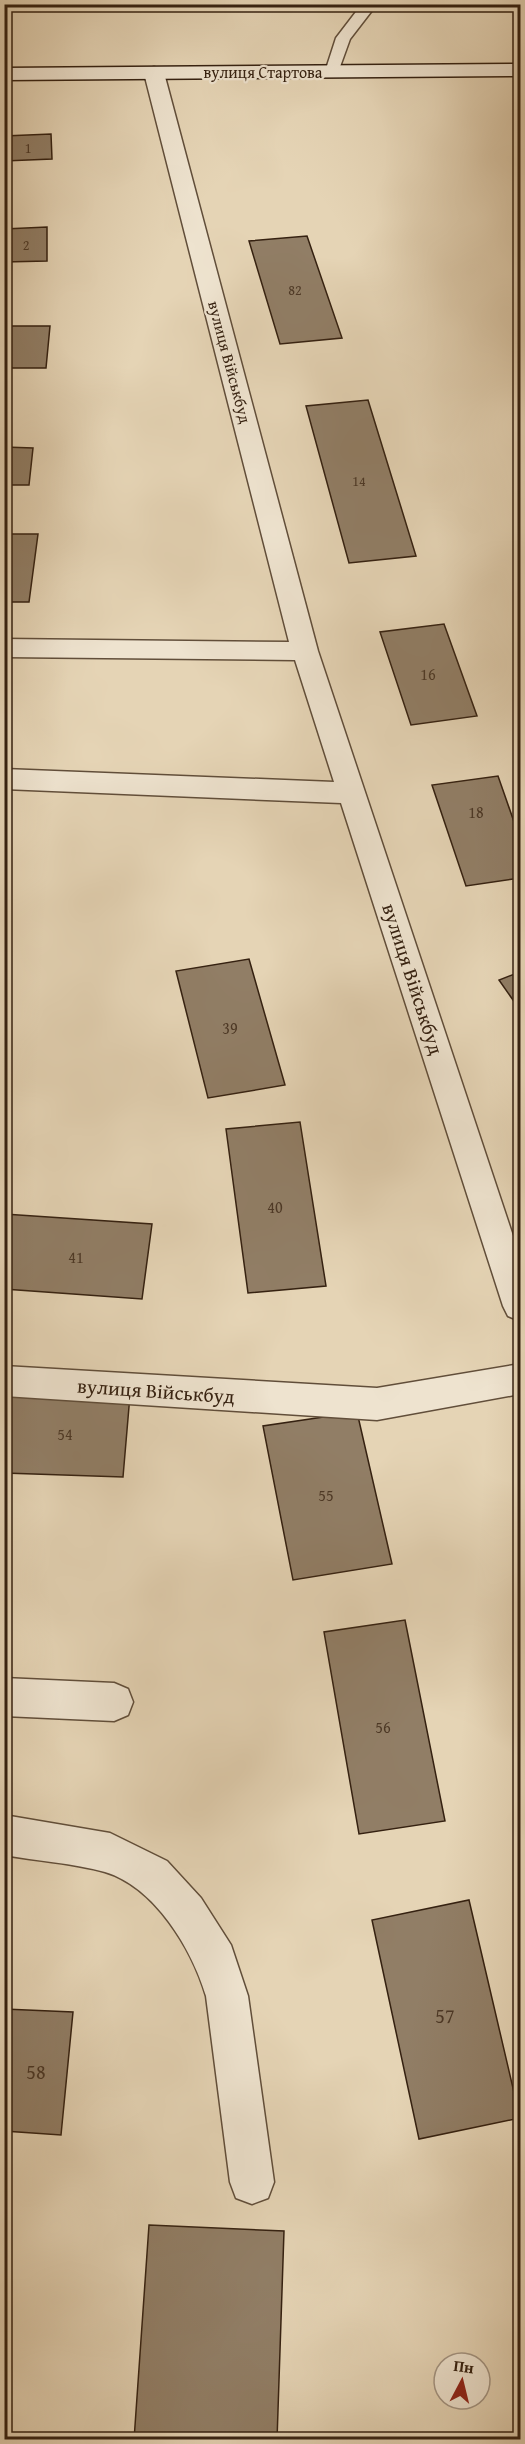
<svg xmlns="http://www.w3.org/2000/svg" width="525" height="2444" viewBox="0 0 525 2444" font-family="'Gentium Book Plus',serif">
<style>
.building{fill:#917e66;stroke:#352111;stroke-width:1.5}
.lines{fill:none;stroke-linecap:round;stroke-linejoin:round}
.lane-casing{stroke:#614e3a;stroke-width:3}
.street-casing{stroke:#614e3a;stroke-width:3}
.secondary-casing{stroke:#352111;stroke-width:3}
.lane{fill:#eee3cf;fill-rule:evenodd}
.street{fill:#eee3cf;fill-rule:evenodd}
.secondary{fill:#eee3cf;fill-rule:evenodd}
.labels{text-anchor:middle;stroke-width:4.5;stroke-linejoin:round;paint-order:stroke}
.far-number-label{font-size:14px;fill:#4c3826}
.far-street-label{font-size:16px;fill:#352111;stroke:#eee3cf}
.number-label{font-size:16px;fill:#4c3826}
.street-label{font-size:20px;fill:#352111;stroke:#eee3cf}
.near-number-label{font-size:20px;fill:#4c3826}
</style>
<rect width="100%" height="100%" fill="#e5d4b5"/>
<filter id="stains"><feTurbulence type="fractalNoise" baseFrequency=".00333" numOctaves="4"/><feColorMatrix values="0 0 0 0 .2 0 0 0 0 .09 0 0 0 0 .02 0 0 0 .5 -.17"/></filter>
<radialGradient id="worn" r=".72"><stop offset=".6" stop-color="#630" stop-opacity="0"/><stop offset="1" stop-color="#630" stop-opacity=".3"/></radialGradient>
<g class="building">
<path d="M51 134 52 159 4 161V136Z"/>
<path d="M47 227V261L4 262V229Z"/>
<path d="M307 236 342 338 280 344 249 241Z"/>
<path d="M4 326H50L46 368H4Z"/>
<path d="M368 400 416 556 349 563 306 406Z"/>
<path d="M4 447 33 448 29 485H4Z"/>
<path d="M4 534H38L29 602H4Z"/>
<path d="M444 624 477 716 411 725 380 632Z"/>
<path d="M498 776 520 839V878L466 886 432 785Z"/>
<path d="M249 959 285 1085 208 1098 176 971Z"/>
<path d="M520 972V1010L499 980Z"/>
<path d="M300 1122 326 1286 248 1293 226 1129Z"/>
<path d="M4 1214 152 1224 142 1299 4 1289Z"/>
<path d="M4 1391 130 1395 123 1477 4 1473Z"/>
<path d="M357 1412 392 1564 293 1580 263 1426Z"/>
<path d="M405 1620 445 1821 359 1834 324 1632Z"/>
<path d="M469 1900 520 2118 419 2139 372 1920Z"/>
<path d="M4 2009 73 2012 61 2135 4 2131Z"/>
<path d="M149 2225 284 2231 277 2440H134Z"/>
</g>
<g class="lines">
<defs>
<path id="lane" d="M362 4H377L350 39 337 75H327L325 72 336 38Z"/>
<g id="street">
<path d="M154 67 161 69 164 73 318 651 520 1257V1321L508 1316 503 1306 341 803 4 789V769L334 782 295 660 4 657V639L289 642 144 73 147 69Z"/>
<path d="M520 1364V1394L377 1420 4 1396V1366L377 1388Z"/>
<path d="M4 1678 114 1683 128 1689 133 1702 128 1715 114 1721 4 1716Z"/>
<path d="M4 1815 110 1833 167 1861 201 1898 231 1945 248 1996 274 2182 268 2198 252 2204 236 2198 230 2182 206 1996C192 1949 155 1887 105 1872 73 1863 37 1861 4 1855Z"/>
</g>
<path id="secondary" d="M520 64V76L4 80V68Z"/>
</defs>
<use href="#lane" class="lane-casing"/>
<use href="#street" class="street-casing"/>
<use href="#secondary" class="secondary-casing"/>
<use href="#lane" class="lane"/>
<use href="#street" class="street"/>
<use href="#secondary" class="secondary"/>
</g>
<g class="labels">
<g class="far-number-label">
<text x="28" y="153">1</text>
<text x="26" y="250">2</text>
<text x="295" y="295">82</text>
<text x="359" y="486">14</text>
</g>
<g class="far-street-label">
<text x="263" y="78">вулиця Стартова</text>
<text transform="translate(230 362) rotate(75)" y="6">вулиця Військбуд</text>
</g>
<g class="number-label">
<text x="428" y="680">16</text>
<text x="476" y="818">18</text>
<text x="230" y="1034">39</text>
<text x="275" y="1213">40</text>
<text x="76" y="1263">41</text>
<text x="65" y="1440">54</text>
<text x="326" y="1501">55</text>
<text x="383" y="1733">56</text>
</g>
<g class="street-label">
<text transform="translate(413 979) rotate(72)" y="7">вулиця Військбуд</text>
<text transform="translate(156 1391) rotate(4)" y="7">вулиця Військбуд</text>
</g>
<g class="near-number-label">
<text x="445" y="2023">57</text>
<text x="36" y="2079">58</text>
</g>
</g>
<rect width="525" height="2444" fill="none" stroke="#e5d4b5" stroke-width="24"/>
<rect x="6" y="6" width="513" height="2432" fill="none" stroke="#352111" stroke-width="3"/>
<rect x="12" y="12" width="501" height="2420" fill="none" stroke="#352111" stroke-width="1.5"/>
<g transform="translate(462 2381) rotate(7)"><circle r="28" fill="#eee3cf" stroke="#a49583" stroke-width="1.5"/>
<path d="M0-4.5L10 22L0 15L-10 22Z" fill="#8f2418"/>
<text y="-9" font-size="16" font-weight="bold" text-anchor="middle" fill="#352111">Пн</text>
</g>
<rect width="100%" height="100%" filter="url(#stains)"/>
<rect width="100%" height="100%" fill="url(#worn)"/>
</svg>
